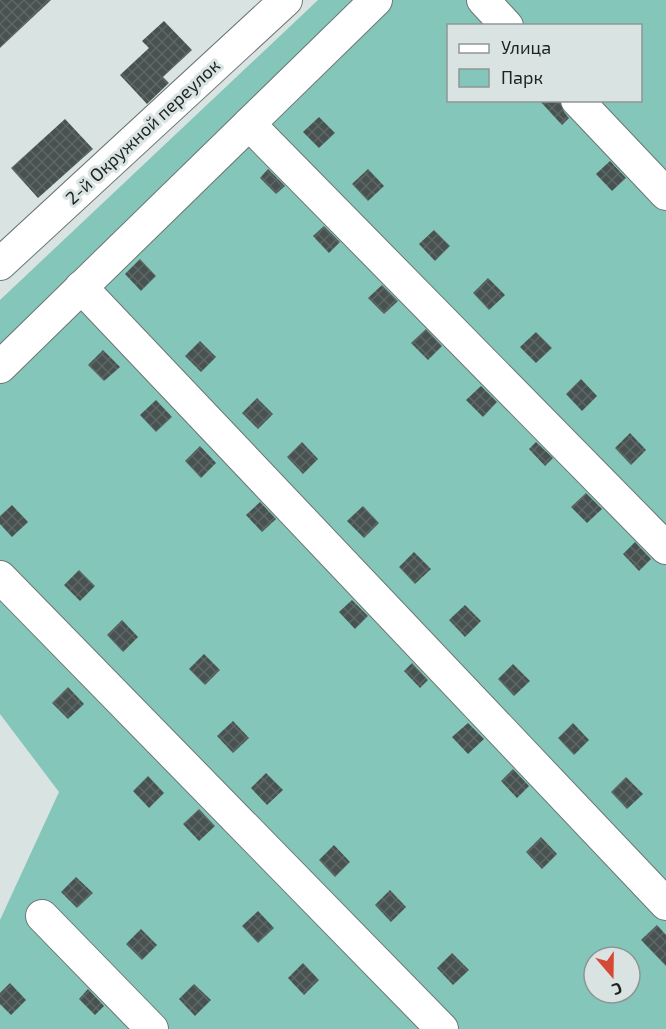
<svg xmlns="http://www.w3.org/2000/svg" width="666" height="1029" viewBox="0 0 666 1029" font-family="'Exo 2',sans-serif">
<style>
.green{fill:#84c6b9;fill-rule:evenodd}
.building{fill:url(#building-cross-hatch)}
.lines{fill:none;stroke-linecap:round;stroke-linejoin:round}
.minor-casing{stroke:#6c7674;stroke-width:34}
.minor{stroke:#fff;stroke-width:32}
.labels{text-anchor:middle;stroke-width:6;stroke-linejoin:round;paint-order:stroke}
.street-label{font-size:18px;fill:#1e2221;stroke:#d9e4e2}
</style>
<defs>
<pattern id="building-cross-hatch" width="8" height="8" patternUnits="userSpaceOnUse" patternTransform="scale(1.5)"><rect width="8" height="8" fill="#485250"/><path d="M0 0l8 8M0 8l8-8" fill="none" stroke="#5f6766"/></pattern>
</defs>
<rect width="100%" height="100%" fill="#d9e4e2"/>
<path class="green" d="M318 0H666V1029H0V920L59 792 0 714V300ZM448 26H640V100H448ZM594 957H630V993H594Z"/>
<g class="building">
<path d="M0 0H51L0 48Z"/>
<path d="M164 21 192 50 163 77 169 83 147 104 120 75 149 48 142 41Z"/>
<path d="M539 100H560L564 112 569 118 562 125Z"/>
<path d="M319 117 335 133 319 148 303 132Z"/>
<path d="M65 119 93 149 38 198 11 168Z"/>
<path d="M610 161 626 178 612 191 596 174Z"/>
<path d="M268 169 285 186 276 194 260 178Z"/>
<path d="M368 169 384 186 368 201 352 184Z"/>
<path d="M324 226 340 242 329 253 313 236Z"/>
<path d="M434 230 450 246 435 261 419 244Z"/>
<path d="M140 259 156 276 141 291 125 274Z"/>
<path d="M488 278 505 295 489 310 473 293Z"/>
<path d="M382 285 398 301 384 314 368 298Z"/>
<path d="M426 329 442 346 428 360 411 343Z"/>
<path d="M536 332 552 348 536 363 520 347Z"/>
<path d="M200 341 216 357 201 372 185 356Z"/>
<path d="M103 350 120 367 104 381 88 365Z"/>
<path d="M581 379 597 396 582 411 566 394Z"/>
<path d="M481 386 497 402 483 417 466 400Z"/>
<path d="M257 398 273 414 258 429 242 413Z"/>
<path d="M156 400 172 417 156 432 140 415Z"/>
<path d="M630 433 646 450 631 465 615 448Z"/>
<path d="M302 442 318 459 303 474 287 457Z"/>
<path d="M536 442 553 458 545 466 529 449Z"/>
<path d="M200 446 216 463 201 478 185 461Z"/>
<path d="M586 493 602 509 587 523 571 507Z"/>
<path d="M260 502 276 519 262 532 246 515Z"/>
<path d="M12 505 28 522 12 537 0 524V516Z"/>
<path d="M363 506 379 523 364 538 347 521Z"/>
<path d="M635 542 651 559 639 571 623 554Z"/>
<path d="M414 552 431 569 415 584 399 567Z"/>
<path d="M79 570 95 586 80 601 64 585Z"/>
<path d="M352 600 368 616 355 629 339 612Z"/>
<path d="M465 605 481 621 465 637 449 620Z"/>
<path d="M122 620 138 637 123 652 107 635Z"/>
<path d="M204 654 220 670 205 685 189 669Z"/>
<path d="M412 663 428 680 420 688 404 671Z"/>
<path d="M513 664 530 681 514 696 498 679Z"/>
<path d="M68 687 84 704 68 719 52 703Z"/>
<path d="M233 721 249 738 233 753 217 736Z"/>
<path d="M468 723 484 739 468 754 452 737Z"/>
<path d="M573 723 589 740 574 755 558 738Z"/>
<path d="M513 769 529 786 517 798 501 781Z"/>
<path d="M266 773 283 790 267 805 251 788Z"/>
<path d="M148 776 164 793 149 808 133 791Z"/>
<path d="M626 777 643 794 627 809 611 792Z"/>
<path d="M199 809 215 826 199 841 183 824Z"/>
<path d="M541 837 557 854 542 869 526 852Z"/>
<path d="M334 845 350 862 335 877 319 860Z"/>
<path d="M76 877 93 893 77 908 61 892Z"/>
<path d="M390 890 406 907 391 922 375 905Z"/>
<path d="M258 911 274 928 258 943 242 926Z"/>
<path d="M657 925 666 935V966L641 940Z"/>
<path d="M141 929 157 945 142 960 126 944Z"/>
<path d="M452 953 469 970 453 985 437 968Z"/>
<path d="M303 963 319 980 304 995 288 978Z"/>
<path d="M10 983 26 1000 11 1015 0 1004V993Z"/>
<path d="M194 984 211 1000 195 1016 179 999Z"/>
<path d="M88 989 104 1006 95 1015 79 999Z"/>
</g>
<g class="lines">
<defs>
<g id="minor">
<path d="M483 0 507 26"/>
<path d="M577 100 666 194"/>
<path d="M249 124 666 548"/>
<path d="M0 264 286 0"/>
<path d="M81 287 666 904"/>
<path d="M0 367 376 0"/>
<path d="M0 577 442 1029"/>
<path d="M42 916 152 1029"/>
</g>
</defs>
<use href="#minor" class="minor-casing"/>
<use href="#minor" class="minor"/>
</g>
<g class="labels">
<g class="street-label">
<text transform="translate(143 132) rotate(-43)" y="6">2-й Окружной переулок</text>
</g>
</g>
<rect x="447" y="24" width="195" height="78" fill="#d9e4e2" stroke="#8e9695" stroke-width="1.5"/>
<rect x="459" y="44" width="30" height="9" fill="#ffffff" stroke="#8e9695" stroke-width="1.5"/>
<text x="501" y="54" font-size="18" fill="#1e2221">Улица</text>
<rect x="459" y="69" width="30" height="18" fill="#84c6b9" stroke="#8e9695" stroke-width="1.5"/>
<text x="501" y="84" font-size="18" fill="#1e2221">Парк</text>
<g transform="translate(612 975) rotate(160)"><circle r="28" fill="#d9e4e2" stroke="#8e9695" stroke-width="1.5"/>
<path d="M0-4.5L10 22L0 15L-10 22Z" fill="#d54935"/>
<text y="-9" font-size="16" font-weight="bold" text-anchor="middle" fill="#1e2221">С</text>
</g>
</svg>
